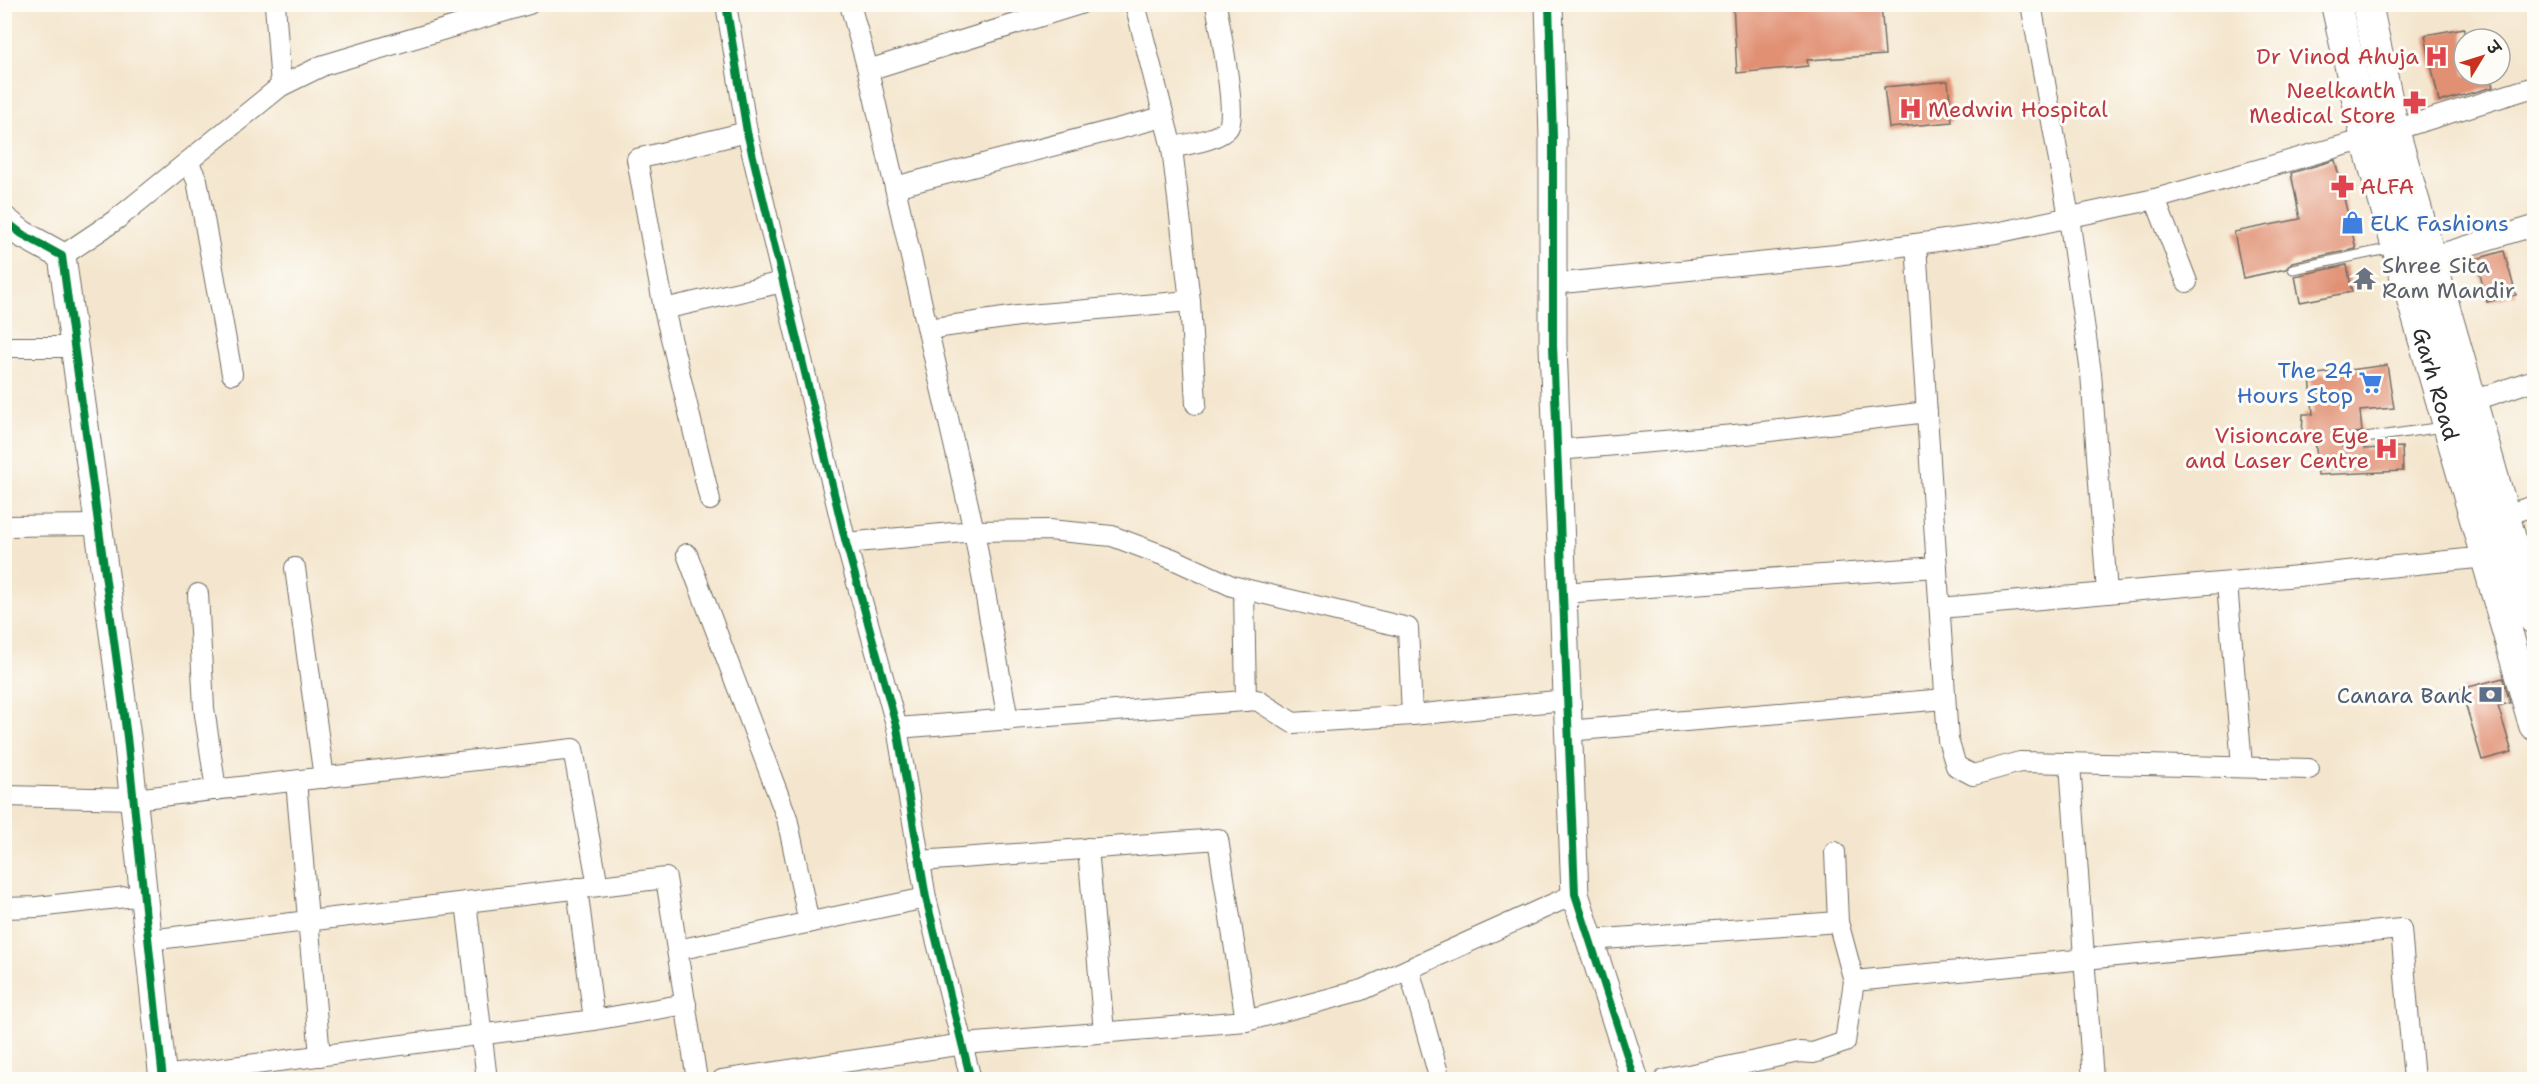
<svg xmlns="http://www.w3.org/2000/svg" width="2539" height="1084" viewBox="0 0 2539 1084" font-family="'Shantell Sans','Playpen Sans Deva',sans-serif">
<style>
.building{fill:#e19073}
.lines{fill:none;stroke-linecap:round;stroke-linejoin:round}
.lane-casing{stroke:#716c64;stroke-width:11}
.street-casing{stroke:#716c64;stroke-width:22}
.secondary-casing{stroke:#716c64;stroke-width:29}
.primary-casing{stroke:#716c64;stroke-width:32}
.lane{stroke:#fff;stroke-width:9}
.street{stroke:#fff;stroke-width:20}
.secondary{stroke:#fff;stroke-width:27}
.primary{stroke:#fff;stroke-width:30}
.cycleway-casing{stroke:#fdfcf7;stroke-width:11}
.cycleway{stroke:#00873e;stroke-width:8}
.labels{text-anchor:middle;stroke-width:6;stroke-linejoin:round;paint-order:stroke}
.health-label{font-size:22px;fill:#be3a42;stroke:#fdfcf7;text-anchor:end}
.shop-label{font-size:22px;fill:#366cbe;stroke:#fdfcf7;text-anchor:start}
.worship-label{font-size:22px;fill:#5b616d;stroke:#fdfcf7;text-anchor:start}
.street-label{font-size:22px;fill:#2b2b2b;stroke:#fdfcf7}
.service-label{font-size:22px;fill:#4e5e75;stroke:#fdfcf7;text-anchor:end}
</style>
<rect width="100%" height="100%" fill="#fdfcf7"/>
<filter id="ink" filterUnits="userSpaceOnUse"><feTurbulence type="fractalNoise" baseFrequency=".0167" numOctaves="2"/><feDisplacementMap in="SourceGraphic" scale="12" xChannelSelector="R" yChannelSelector="G"/><feConvolveMatrix kernelMatrix="1 2 1 2 8 2 1 2 1" color-interpolation-filters="sRGB"/></filter>
<filter id="wash" filterUnits="userSpaceOnUse"><feTurbulence type="fractalNoise" baseFrequency=".008" numOctaves="4" result="noise"/><feDisplacementMap in="SourceGraphic" scale="24" xChannelSelector="R" yChannelSelector="G"/><feGaussianBlur stdDeviation="1.35" result="paint"/><feColorMatrix in="noise" values="0 0 0 0 0 0 0 0 0 0 0 0 0 0 0 0 0 1.4 0 .05"/><feComposite in="paint" operator="in"/></filter>
<g filter="url(#wash)">
<rect width="100%" height="100%" fill="#f4e6ce"/>
<g id="blocks">
<g class="building">
<path d="M1733 4H1881L1885 55 1807 60 1808 66 1737 73Z"/>
<path d="M2464 28V75H2490L2493 87 2439 102 2425 35Z"/>
<path d="M1948 81 1952 122 1889 128 1884 87Z"/>
<path d="M2335 160 2356 249 2292 262 2286 269 2243 278 2234 232 2300 219 2291 173Z"/>
<path d="M2504 251 2516 295 2487 302 2476 259Z"/>
<path d="M2347 265 2352 292 2300 302 2295 276Z"/>
<path d="M2387 365 2394 408 2360 411 2362 432 2340 435 2337 443 2344 448 2364 445V449L2402 447 2403 471 2318 475 2315 437 2302 436 2303 414H2313L2310 375Z"/>
<path d="M2503 678 2510 703 2498 706 2512 752 2482 760 2461 689Z"/>
</g>
</g>
</g>
<g filter="url(#ink)">
<use href="#blocks" fill-opacity="0" stroke="#716c64" stroke-width="1.5"/>
<g class="lines">
<defs>
<g id="lane">
<path d="M2293 269 2392 248"/>
<path d="M2344 441 2443 427"/>
</g>
<g id="street">
<path d="M275 4 281 86"/>
<path d="M726 4 747 132 846 543 897 728 926 898 971 1080"/>
<path d="M850 4 868 70 974 531 1008 720"/>
<path d="M1135 4 1172 148 1190 301 1196 404"/>
<path d="M2031 4 2069 217 2091 373 2107 593"/>
<path d="M868 70 1080 4"/>
<path d="M2394 130 2534 87"/>
<path d="M747 132 637 159 664 309 783 282"/>
<path d="M1172 148C1189 143 1216 141 1228 128 1238 118 1219 23 1216 4"/>
<path d="M188 162 197 180 232 374"/>
<path d="M895 187 1163 117"/>
<path d="M2155 199 2187 282"/>
<path d="M1916 244 1948 740 1956 766 1973 775 2020 762 2309 769"/>
<path d="M62 256 117 219 281 86 324 65 529 4"/>
<path d="M2430 257 2534 226"/>
<path d="M1553 284 1836 255 1996 233 2155 199 2366 139"/>
<path d="M664 309 710 500"/>
<path d="M928 329 1018 316 1190 301"/>
<path d="M4 347H75"/>
<path d="M2461 405 2534 380"/>
<path d="M1557 450 1746 434 1927 412"/>
<path d="M2504 515 2534 506"/>
<path d="M4 526 100 525"/>
<path d="M846 543 974 531 1049 530 1112 536 1173 559 1232 586 1408 628 1412 715"/>
<path d="M687 554 787 818 809 923"/>
<path d="M295 568 324 778"/>
<path d="M2227 583 2242 766"/>
<path d="M1244 589 1246 701"/>
<path d="M1562 593 1937 567"/>
<path d="M198 594 204 708 216 790"/>
<path d="M1940 608 2298 576 2496 556"/>
<path d="M897 728 1257 700 1293 723 1412 715 1566 700"/>
<path d="M1567 731 1945 699"/>
<path d="M2070 764 2093 1080"/>
<path d="M296 781 320 1056"/>
<path d="M4 796 134 799 573 749 598 886"/>
<path d="M1088 848 1104 1032"/>
<path d="M466 902 487 1080"/>
<path d="M4 908 37 907 144 895"/>
<path d="M149 940 666 878 697 1080"/>
<path d="M1590 940 1838 922"/>
<path d="M677 950 926 898"/>
<path d="M1409 969 1440 1080"/>
<path d="M1854 981 2401 929 2414 1080"/>
<path d="M594 1020 686 1004"/>
<path d="M1246 1021 1362 990 1575 894"/>
<path d="M163 1076 594 1020 577 888"/>
<path d="M722 1080 964 1044 1246 1021 1218 839 920 861"/>
<path d="M1664 1080 1799 1052 1813 1053 1845 1042 1854 981 1838 922 1835 852"/>
</g>
<g id="secondary">
<path d="M1549 4 1553 138V346L1575 894 1635 1080"/>
<path d="M4 220 22 234 62 256 127 737 163 1080"/>
</g>
<g id="primary">
<path id="s1" d="M2336 4 2366 139 2534 725"/>
<path d="M2367 4 2394 130 2534 619"/>
</g>
</defs>
<use href="#lane" class="lane-casing"/>
<use href="#street" class="street-casing"/>
<use href="#secondary" class="secondary-casing"/>
<use href="#primary" class="primary-casing"/>
<use href="#lane" class="lane"/>
<use href="#street" class="street"/>
<use href="#secondary" class="secondary"/>
<use href="#primary" class="primary"/>
<defs>
<g id="cycleway">
<path d="M726 4 747 132 846 543 897 728 926 898 971 1080"/>
<path d="M1549 4 1553 138V346L1575 894 1635 1080"/>
<path d="M4 220 22 234 62 256 127 737 163 1080"/>
</g>
</defs>
<use href="#cycleway" class="cycleway-casing"/>
<use href="#cycleway" class="cycleway"/>
</g>
</g>
<defs>
<symbol id="hospital-bare" viewBox="-9 -9 18 18"><path d="M-5-5h3v3.5h4V-5h3V5h-3V1.5h-4V5h-3Z" fill="#e0444e" stroke="#fdfcf7" stroke-width="2.5" paint-order="stroke"/></symbol>
<symbol id="pharmacy-bare" viewBox="-9 -9 18 18"><path d="M-2-6h4v4h4v4h-4v4h-4v-4h-4v-4h4Z" fill="#e0444e" stroke="#fdfcf7" stroke-width="2.5" paint-order="stroke"/></symbol>
<symbol id="shop-bare" viewBox="-9 -9 18 18"><path d="M-5-2.5h2.3a2.7 3.5 0 0 1 5.4 0H5L5.5 6h-11ZM-1.5-2.5h3a1.5 2.3 0 0 0-3 0Z" fill="#3f7fe0" stroke="#fdfcf7" stroke-width="2.5" paint-order="stroke"/></symbol>
<symbol id="temple-bare" viewBox="-9 -9 18 18"><path d="M0-6L5-2H3V0L6.5 2.5H4V6H1.5V3h-3V6H-4V2.5H-6.5L-3 0V-2H-5Z" fill="#6b7280" stroke="#fdfcf7" stroke-width="2.5" paint-order="stroke"/></symbol>
<symbol id="supermarket-bare" viewBox="-9 -9 18 18"><path d="M-6-5.5h2.5l.6 2H6L4.5 2H-2.5L-4.4-4H-6ZM-1.5 3.2a1.3 1.3 0 1 0 .1 0ZM3 3.2a1.3 1.3 0 1 0 .1 0Z" fill="#3f7fe0" stroke="#fdfcf7" stroke-width="2.5" paint-order="stroke"/></symbol>
<symbol id="bank-bare" viewBox="-9 -9 18 18"><path d="M-6-4H6V4H-6ZM0-2.3a2.3 2.3 0 1 0 0 4.6a2.3 2.3 0 1 0 0-4.6Z" fill="#5c6f8a" stroke="#fdfcf7" stroke-width="2.5" paint-order="stroke"/></symbol>
</defs>
<g fill-rule="evenodd">
<use href="#hospital-bare" x="2420" y="40" width="33" height="33"/>
<use href="#pharmacy-bare" x="2398" y="86" width="33" height="33"/>
<use href="#hospital-bare" x="1894" y="92" width="33" height="33"/>
<use href="#pharmacy-bare" x="2326" y="170" width="33" height="33"/>
<use href="#shop-bare" x="2336" y="206" width="33" height="33"/>
<use href="#temple-bare" x="2348" y="262" width="33" height="33"/>
<use href="#supermarket-bare" x="2354" y="366" width="33" height="33"/>
<use href="#hospital-bare" x="2370" y="432" width="33" height="33"/>
<use href="#bank-bare" x="2474" y="678" width="33" height="33"/>
</g>
<g class="labels">
<g class="health-label">
<text x="2419" y="64">Dr Vinod Ahuja</text>
<text x="2396" y="98">Neelkanth<tspan x="2396" dy="25">Medical Store</tspan></text>
<text x="1928" y="117" text-anchor="start">Medwin Hospital</text>
<text x="2360" y="194" text-anchor="start">ALFA</text>
<text x="2369" y="443">Visioncare Eye<tspan x="2369" dy="25">and Laser Centre</tspan></text>
</g>
<g class="shop-label">
<text x="2370" y="231">ELK Fashions</text>
<text x="2353" y="378" text-anchor="end">The 24<tspan x="2353" dy="25">Hours Stop</tspan></text>
</g>
<g class="worship-label">
<text x="2382" y="273">Shree Sita<tspan x="2382" dy="25">Ram Mandir</tspan></text>
</g>
<g class="street-label">
<text dy="8" stroke="none"><textPath href="#s1" startOffset="393">Garh Road</textPath></text>
</g>
<g class="service-label">
<text x="2473" y="703">Canara Bank</text>
</g>
</g>
<rect width="2539" height="1084" fill="none" stroke="#fdfcf7" stroke-width="24"/>
<g transform="translate(2482 57) rotate(52)"><circle r="28" fill="#fdfcf7" stroke="#a9a8a5" stroke-width="1.5"/>
<path d="M0-4.5L10 22L0 15L-10 22Z" fill="#c8321e"/>
<text y="-9" font-size="16" font-weight="bold" text-anchor="middle" fill="#2b2b2b">उ</text>
</g>
</svg>
